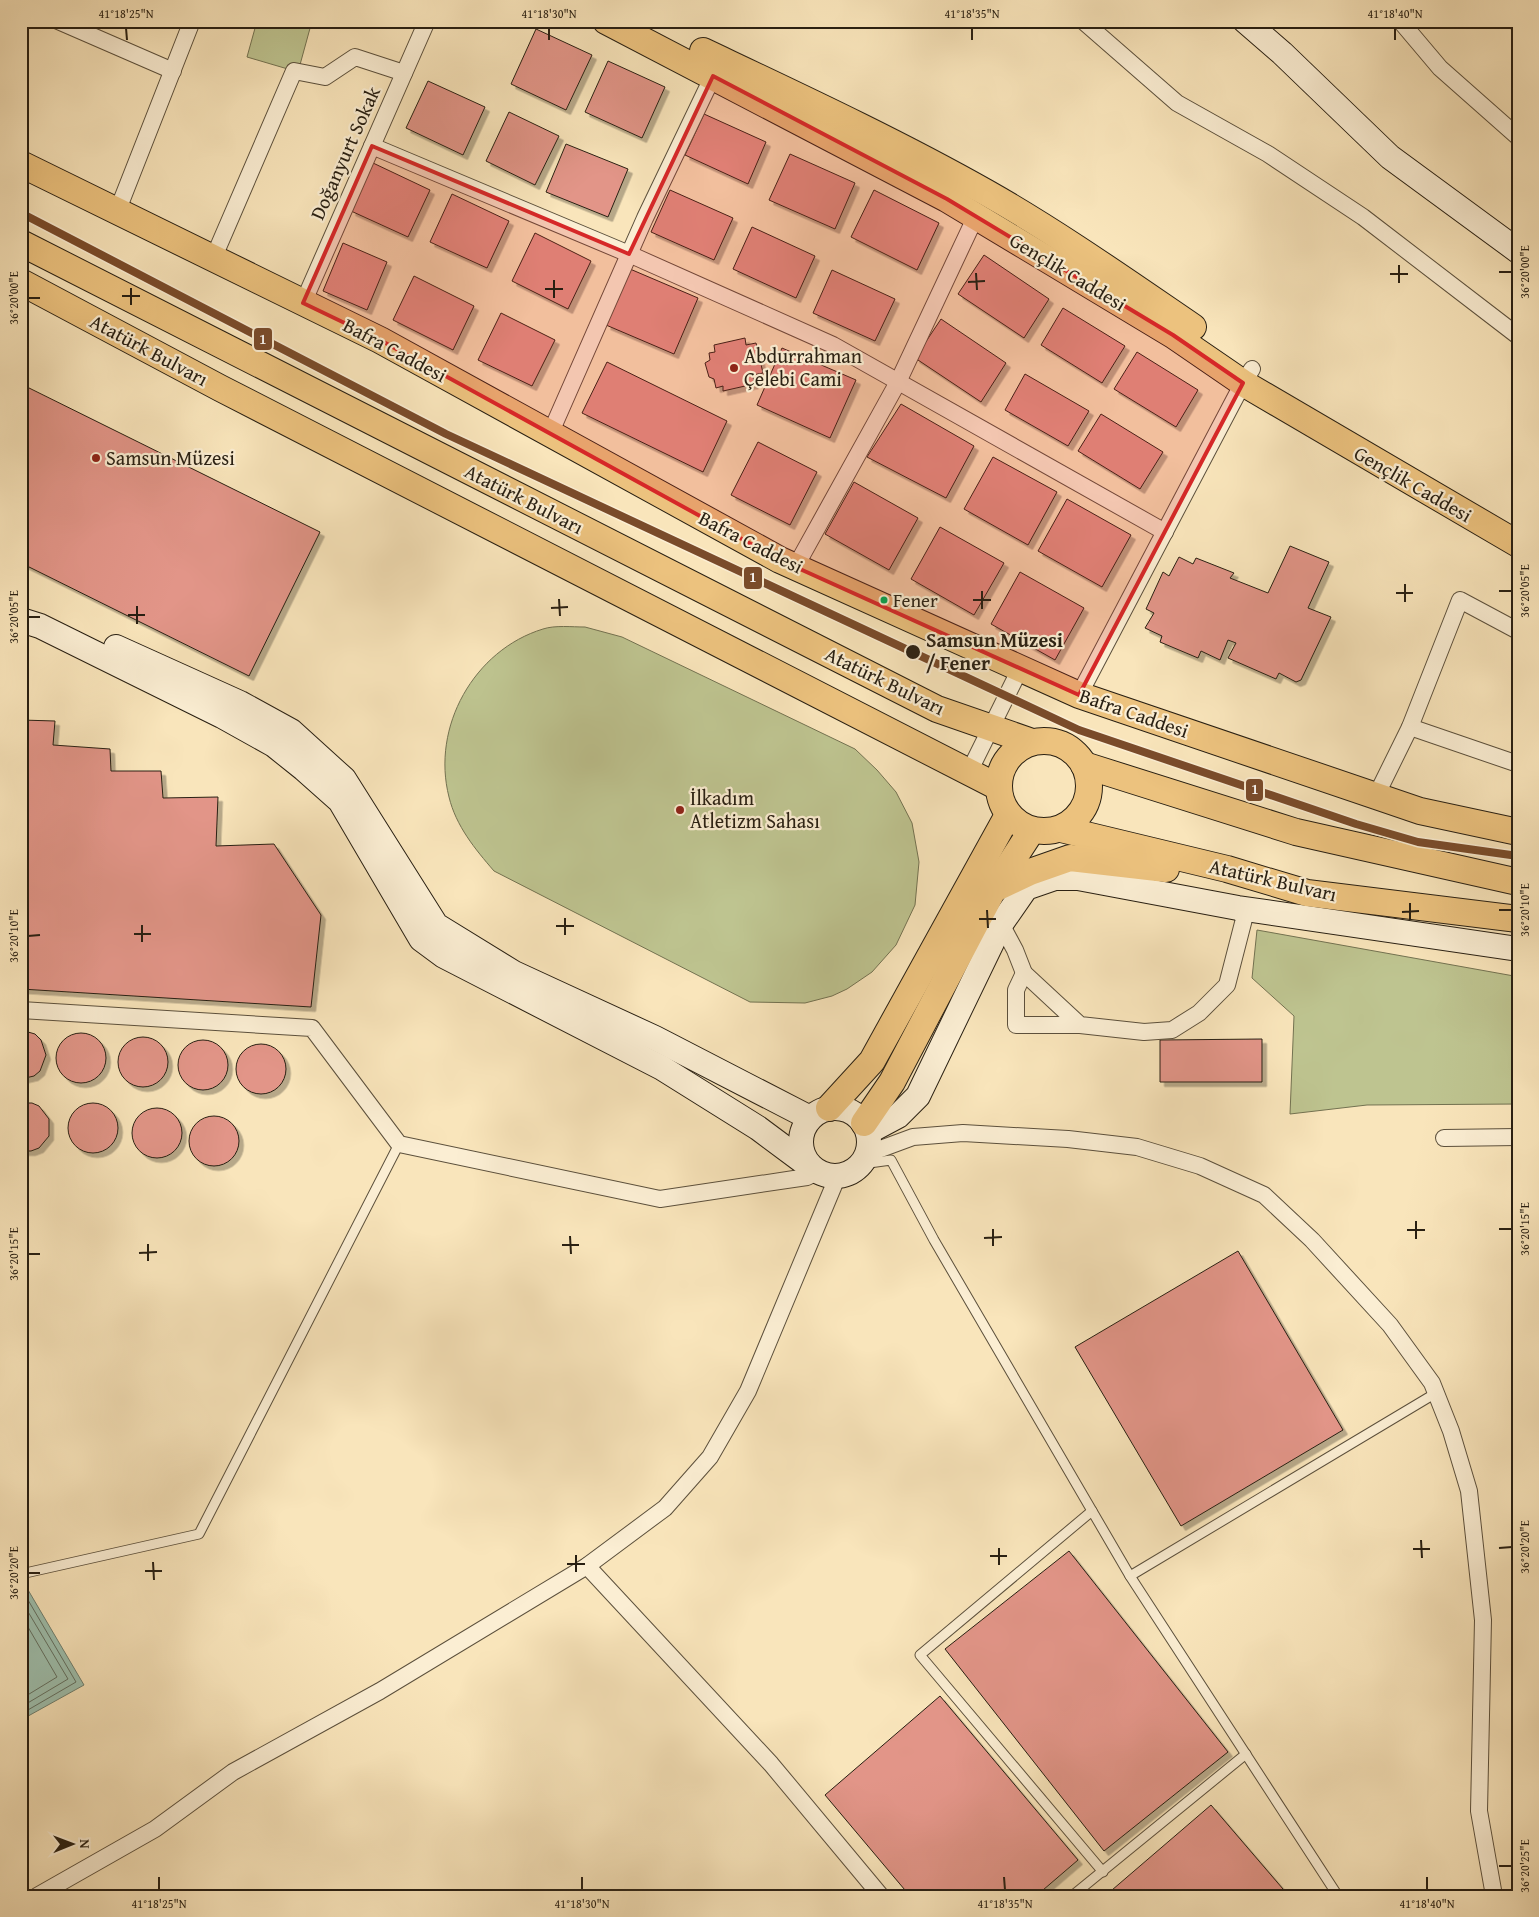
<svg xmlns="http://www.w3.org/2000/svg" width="1539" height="1917" viewBox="0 0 1539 1917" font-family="'Gentium Book Plus',serif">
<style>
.green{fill:#bec490;stroke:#737251}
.water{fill:#9ebfad;stroke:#6f7f6f}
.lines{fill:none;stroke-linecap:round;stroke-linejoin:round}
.shore{stroke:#636f60;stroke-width:1}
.building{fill:#e29588;stroke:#281f12;filter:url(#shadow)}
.lane-casing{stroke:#5c503c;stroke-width:11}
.street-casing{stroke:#5c503c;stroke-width:18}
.secondary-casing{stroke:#281f12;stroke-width:26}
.primary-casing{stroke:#281f12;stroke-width:28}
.lane{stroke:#fbeed3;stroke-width:9}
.street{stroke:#fbeed3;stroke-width:16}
.secondary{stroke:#fbeed3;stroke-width:24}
.primary{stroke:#ecc27e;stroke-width:26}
.tram-1-casing{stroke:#fbeed3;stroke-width:11}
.tram-1{stroke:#7a4b2a;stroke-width:8}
.marked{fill:#d62828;fill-opacity:0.2;stroke:#d62828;stroke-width:4;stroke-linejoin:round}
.ticks{fill:none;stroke:#281f12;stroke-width:2}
.poi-dot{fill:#8f2418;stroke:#fbeed3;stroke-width:2}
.bus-dot{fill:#00a651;stroke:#fbeed3;stroke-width:2}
.stop-dot{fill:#281f12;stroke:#fbeed3;stroke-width:2}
.labels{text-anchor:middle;stroke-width:4.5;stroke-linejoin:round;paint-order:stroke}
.bus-label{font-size:19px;fill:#281f12;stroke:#fbeed3;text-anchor:start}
.street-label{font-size:20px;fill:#281f12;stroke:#fbeed3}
.poi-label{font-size:20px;fill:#281f12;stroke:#fbeed3;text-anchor:start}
.stop-label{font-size:20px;font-weight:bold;fill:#281f12;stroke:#fbeed3;text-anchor:start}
.line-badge{stroke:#fbeed3;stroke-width:2}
.badge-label{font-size:14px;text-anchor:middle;font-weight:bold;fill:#fff}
.neatline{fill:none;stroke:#281f12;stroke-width:2}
.ticks-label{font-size:12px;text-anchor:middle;fill:#281f12}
</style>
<defs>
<filter id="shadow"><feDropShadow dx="4.5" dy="4.5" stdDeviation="0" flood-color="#0004"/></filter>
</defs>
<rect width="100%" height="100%" fill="#f9e5bb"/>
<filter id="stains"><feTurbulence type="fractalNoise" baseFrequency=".004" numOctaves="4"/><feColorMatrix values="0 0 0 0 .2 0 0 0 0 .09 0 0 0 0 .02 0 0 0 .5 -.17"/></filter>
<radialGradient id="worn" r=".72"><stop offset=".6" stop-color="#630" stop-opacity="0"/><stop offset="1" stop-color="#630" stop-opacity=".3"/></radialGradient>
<g class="green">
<path d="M257 21H312L298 72 247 57Z"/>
<path d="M585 627 622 637 855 749 877 770 896 792 912 823 919 862 915 905 896 945 872 972 847 989 832 996 805 1003 750 1002 494 871C475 849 456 826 449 797 431 727 474 650 543 629 555 625 572 627 585 627Z"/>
<path d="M1257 930 1514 976 1518 1104 1367 1105 1290 1114 1294 1016 1252 978Z"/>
</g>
<path class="water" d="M21 1578 84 1685 21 1720Z"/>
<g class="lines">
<g class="shore">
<path d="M21 1588 76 1682 21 1714"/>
<path d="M21 1600 68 1679 21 1707"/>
<path d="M21 1615 57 1677 21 1699"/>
</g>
</g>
<g class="building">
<path d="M536 29 592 55 566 110 511 84Z"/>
<path d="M608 61 665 87 642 138 585 112Z"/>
<path d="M428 81 485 107 463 155 406 128Z"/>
<path d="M509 112 559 136 535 185 486 161Z"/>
<path d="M704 114 766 142 748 184 685 155Z"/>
<path d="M566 144 628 169 608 217 546 192Z"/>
<path d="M790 154 855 183 835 229 769 200Z"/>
<path d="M373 163 430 190 408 237 351 211Z"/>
<path d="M670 190 733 218 714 260 651 232Z"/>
<path d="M874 190 939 223 917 270 851 237Z"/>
<path d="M452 194 509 221 487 268 430 242Z"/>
<path d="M752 227 815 256 796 298 733 269Z"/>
<path d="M535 233 591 261 568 309 512 281Z"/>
<path d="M343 243 387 262 367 310 323 291Z"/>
<path d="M984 255 1049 299 1024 338 958 294Z"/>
<path d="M630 269 698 298 674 354 606 325Z"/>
<path d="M832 270 895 299 875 341 813 313Z"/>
<path d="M414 276 474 306 453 350 393 320Z"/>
<path d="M1063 308 1125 346 1102 383 1041 345Z"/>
<path d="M501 313 555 340 532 386 478 360Z"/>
<path d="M941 319 1006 363 981 402 915 358Z"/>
<path d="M745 338 746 345 756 343 763 373 753 375 754 384 723 391V386L716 388 714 379 709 377 705 363 710 360 709 353 715 352 714 345Z"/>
<path d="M782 348 856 380 830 438 757 405Z"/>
<path d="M1137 352 1198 390 1176 427 1114 389Z"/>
<path d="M607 362 727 421 703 472 582 413Z"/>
<path d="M1025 374 1089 411 1068 446 1005 410Z"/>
<path d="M21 384 320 532 249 676 21 563Z"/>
<path d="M901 404 974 446 946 498 867 457Z"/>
<path d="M1101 414 1163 452 1140 489 1078 451Z"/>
<path d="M758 442 817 472 790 525 731 495Z"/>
<path d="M993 457 1057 492 1028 545 964 509Z"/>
<path d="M854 482 918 518 889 570 825 534Z"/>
<path d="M1067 499 1131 535 1102 587 1038 551Z"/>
<path d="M940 527 1004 563 974 615 911 579Z"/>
<path d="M1290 546 1329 562 1308 608 1331 617 1301 680 1296 682 1279 673 1276 679 1228 658 1236 643 1228 640 1220 660 1201 651 1198 658 1160 642 1162 636 1145 628 1154 613 1146 609 1163 572 1169 576 1179 557 1193 564 1196 558 1234 573 1230 578 1268 593Z"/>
<path d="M1020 572 1084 608 1055 660 991 624Z"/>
<path d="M21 720 55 721 53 745 110 749 111 771H161L163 798 218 797 216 846 274 844 321 915 311 1007 21 989Z"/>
<path d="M21 1030 35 1034 41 1040 46 1055 40 1071 34 1076 21 1079Z"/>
<circle cx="81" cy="1058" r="25"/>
<circle cx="143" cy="1062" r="25"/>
<path d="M1262 1039V1082H1160V1040Z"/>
<circle cx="203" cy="1065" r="25"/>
<circle cx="261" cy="1069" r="25"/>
<path d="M21 1103H32L39 1106 49 1119V1136L39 1148 31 1151H21Z"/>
<circle cx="93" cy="1128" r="25"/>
<circle cx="157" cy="1133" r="25"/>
<circle cx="214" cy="1141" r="25"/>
<path d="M1238 1251 1343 1430 1181 1526 1075 1347Z"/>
<path d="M1069 1551 1228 1752 1104 1851 945 1649Z"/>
<path d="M940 1696 1078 1860 1036 1896H910L825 1795Z"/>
<path d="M1211 1805 1289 1896H1105Z"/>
</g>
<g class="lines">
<defs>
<g id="lane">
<path d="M862 1164 891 1160 934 1240 1130 1576 1338 1896"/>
<path d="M1092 1511 920 1655 1103 1872"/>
<path d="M21 1574 199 1534 399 1144"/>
<path d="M1130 1576 1436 1393"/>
<path d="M1072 1896 1246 1754"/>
</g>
<g id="street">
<path d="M58 21 173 71"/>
<path d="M1083 21 1177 103 1268 154 1363 217 1518 336"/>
<path d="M1403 21 1402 23 1440 68 1518 137"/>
<path d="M1515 21 1518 24"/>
<path d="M372 146 629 254 833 345 1165 532"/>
<path d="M117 212 192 21"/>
<path d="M213 259 294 71 325 77 355 57 404 73"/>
<path d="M303 303 427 21"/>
<path d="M550 434 645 218 713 76"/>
<path d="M796 566 898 382 976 216"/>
<path d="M1079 695 1243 383 1252 369"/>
<path d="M1410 727 1518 764"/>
<path d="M969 772 1020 669"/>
<path d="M1376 796 1410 727 1460 600 1518 631"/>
<path d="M1001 924 1015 950 1024 973 1080 1025 1144 1032 1172 1030 1199 1013 1227 985 1244 919 1238 908"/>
<path d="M1024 973 1016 990V1025H1080"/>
<path d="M21 1010 312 1028 399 1144 660 1199 807 1177 817 1172"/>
<path d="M1444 1138 1518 1137"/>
<path d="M867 1154 913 1137 963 1133 1068 1139 1137 1147 1200 1166 1264 1195 1312 1240 1390 1325 1432 1383 1451 1431 1469 1491 1483 1620 1479 1811 1493 1890 1492 1896"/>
<path d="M587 1566 771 1764 881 1896"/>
<path d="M37 1896 155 1829 233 1772 380 1691 587 1566 665 1508 710 1457 748 1391 834 1185 828 1176"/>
</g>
<g id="secondary">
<path d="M1245 21 1282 53 1390 157 1518 251"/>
<path d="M21 620 40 626 222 716 274 745 304 769 340 801 421 939 444 956 662 1068 758 1128 809 1166"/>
<path d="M116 647 240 703 291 731 344 779 436 925 514 973 655 1038 810 1118"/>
<circle cx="835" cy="1142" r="34"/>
<path d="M868 1132 898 1116 918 1096 1001 924 1026 888 1055 878H1078L1238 908 1518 949"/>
</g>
<g id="primary">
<path d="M606 21 947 199 1173 335 1243 383 1518 544"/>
<path d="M703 51C798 96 895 141 987 193 1056 232 1127 282 1193 327"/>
<path d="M21 164 380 340 780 560 1079 695 1376 796 1420 811 1518 832"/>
<path d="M21 243 937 709 1032 742"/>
<path d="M21 282 220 388 998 787"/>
<circle cx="1044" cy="786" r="45"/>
<path d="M1084 765 1296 832 1518 882"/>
<path d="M1061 829 1227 869 1307 893 1518 919"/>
<path d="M994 889 1030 872 1070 858 1166 869"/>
<path d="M829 1108 872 1061 1008 815"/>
<path d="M864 1123 892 1082 993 890 1032 830"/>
</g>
</defs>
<use href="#lane" class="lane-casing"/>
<use href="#street" class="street-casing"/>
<use href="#secondary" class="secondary-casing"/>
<use href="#primary" class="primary-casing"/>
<use href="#lane" class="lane"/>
<use href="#street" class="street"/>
<use href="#secondary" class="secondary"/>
<use href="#primary" class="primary"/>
<defs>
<path id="tram-1" d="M21 213 446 434 1079 730 1356 824 1418 842 1518 856"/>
</defs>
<use href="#tram-1" class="tram-1-casing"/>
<use href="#tram-1" class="tram-1"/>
</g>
<path class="marked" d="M713 76 947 199 1173 335 1243 383 1079 695 780 560 380 340 303 303 372 146 629 254Z"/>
<path class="ticks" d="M126 28 127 40M549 28V40M972 28V40M1395 28V40M1399 265V283M1499 272H1512M976 273 977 290M1390 274H1408M554 280V298M968 282 985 281M131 288V305M545 289H563M122 296H140M28 298H40M1405 584V602M982 591V609M1499 591H1512M1396 593H1413M559 599 560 616M973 600H991M137 606V624M551 608 568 607M128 615H145M28 617H40M1410 903V920M987 910 988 928M1499 910H1512M1402 912 1419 911M565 918V935M979 919H996M142 925V942M556 926H574M134 934H151M28 936 40 935M1416 1221V1239M993 1229V1246M1499 1229H1512M1407 1230H1425M570 1236 571 1254M984 1238 1002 1237M148 1244V1261M562 1245H579M139 1253 157 1252M28 1254H40M1421 1540 1422 1558M999 1548V1565M1499 1548 1512 1547M1413 1549H1430M576 1555V1572M990 1556H1007M153 1562 154 1580M567 1564H585M145 1571H162M28 1573H40M1499 1866H1512M159 1877V1890M582 1877V1890M1004 1877 1005 1890M1427 1877V1890"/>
<g class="poi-dot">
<circle cx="734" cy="368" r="5"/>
<circle cx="96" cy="458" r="5"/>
<circle cx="680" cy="810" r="5"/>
</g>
<circle class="bus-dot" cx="884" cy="600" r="4.5"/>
<circle class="stop-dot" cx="913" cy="652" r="8"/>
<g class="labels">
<g class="bus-label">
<text x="893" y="607">Fener</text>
</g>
<g class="street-label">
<text transform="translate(345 153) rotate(-66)" y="7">Doğanyurt Sokak</text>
<text transform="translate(1068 272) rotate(31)" y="7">Gençlik Caddesi</text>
<text transform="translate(149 350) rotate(28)" y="7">Atatürk Bulvarı</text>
<text transform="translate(395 350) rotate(28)" y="7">Bafra Caddesi</text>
<text transform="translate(1413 484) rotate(30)" y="7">Gençlik Caddesi</text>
<text transform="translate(524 499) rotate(27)" y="7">Atatürk Bulvarı</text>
<text transform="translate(751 542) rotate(27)" y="7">Bafra Caddesi</text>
<text transform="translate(885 681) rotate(26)" y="7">Atatürk Bulvarı</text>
<text transform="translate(1134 713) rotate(19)" y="7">Bafra Caddesi</text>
<text transform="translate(1273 880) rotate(13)" y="7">Atatürk Bulvarı</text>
</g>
<g class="poi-label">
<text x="744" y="363">Abdurrahman<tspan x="744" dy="23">Çelebi Cami</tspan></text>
<text x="106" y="465">Samsun Müzesi</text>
<text x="690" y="805">İlkadım<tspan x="690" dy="23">Atletizm Sahası</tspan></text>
</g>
<g class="stop-label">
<text x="926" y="647">Samsun Müzesi<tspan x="926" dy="23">/ Fener</tspan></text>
</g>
</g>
<g class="line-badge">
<rect x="253" y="327" width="20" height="24" rx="5" fill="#7a4b2a"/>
<rect x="743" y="566" width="20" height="24" rx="5" fill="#7a4b2a"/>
<rect x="1245" y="778" width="19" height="24" rx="5" fill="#7a4b2a"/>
</g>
<g class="badge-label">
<text x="263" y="344">1</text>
<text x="753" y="582">1</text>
<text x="1255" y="794">1</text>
</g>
<rect width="1539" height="1917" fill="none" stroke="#f9e5bb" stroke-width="55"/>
<g transform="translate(72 1844) rotate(89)" stroke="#fbeed3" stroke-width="4" paint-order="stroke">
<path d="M0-4L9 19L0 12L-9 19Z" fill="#281f12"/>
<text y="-8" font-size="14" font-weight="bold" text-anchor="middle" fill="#281f12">N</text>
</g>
<rect x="28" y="28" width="1484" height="1862" class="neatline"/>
<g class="ticks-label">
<text x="126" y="18">41°18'25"N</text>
<text x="549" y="18">41°18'30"N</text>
<text x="972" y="18">41°18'35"N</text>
<text x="1395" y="18">41°18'40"N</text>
<text transform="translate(1525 272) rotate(-90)" y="4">36°20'00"E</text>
<text transform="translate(14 298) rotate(-90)" y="4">36°20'00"E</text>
<text transform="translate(1525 591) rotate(-90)" y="4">36°20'05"E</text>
<text transform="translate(14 617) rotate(-90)" y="4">36°20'05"E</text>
<text transform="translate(1525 910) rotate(-90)" y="4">36°20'10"E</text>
<text transform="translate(14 936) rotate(-90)" y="4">36°20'10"E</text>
<text transform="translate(1525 1229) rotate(-90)" y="4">36°20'15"E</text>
<text transform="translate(14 1254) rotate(-90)" y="4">36°20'15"E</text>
<text transform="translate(1525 1547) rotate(-90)" y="4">36°20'20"E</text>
<text transform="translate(14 1573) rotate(-90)" y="4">36°20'20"E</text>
<text transform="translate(1525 1866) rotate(-90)" y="4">36°20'25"E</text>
<text x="159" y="1908">41°18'25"N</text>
<text x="582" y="1908">41°18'30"N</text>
<text x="1005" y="1908">41°18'35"N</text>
<text x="1427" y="1908">41°18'40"N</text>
</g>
<rect width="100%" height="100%" filter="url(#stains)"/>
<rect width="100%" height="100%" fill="url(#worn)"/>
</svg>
